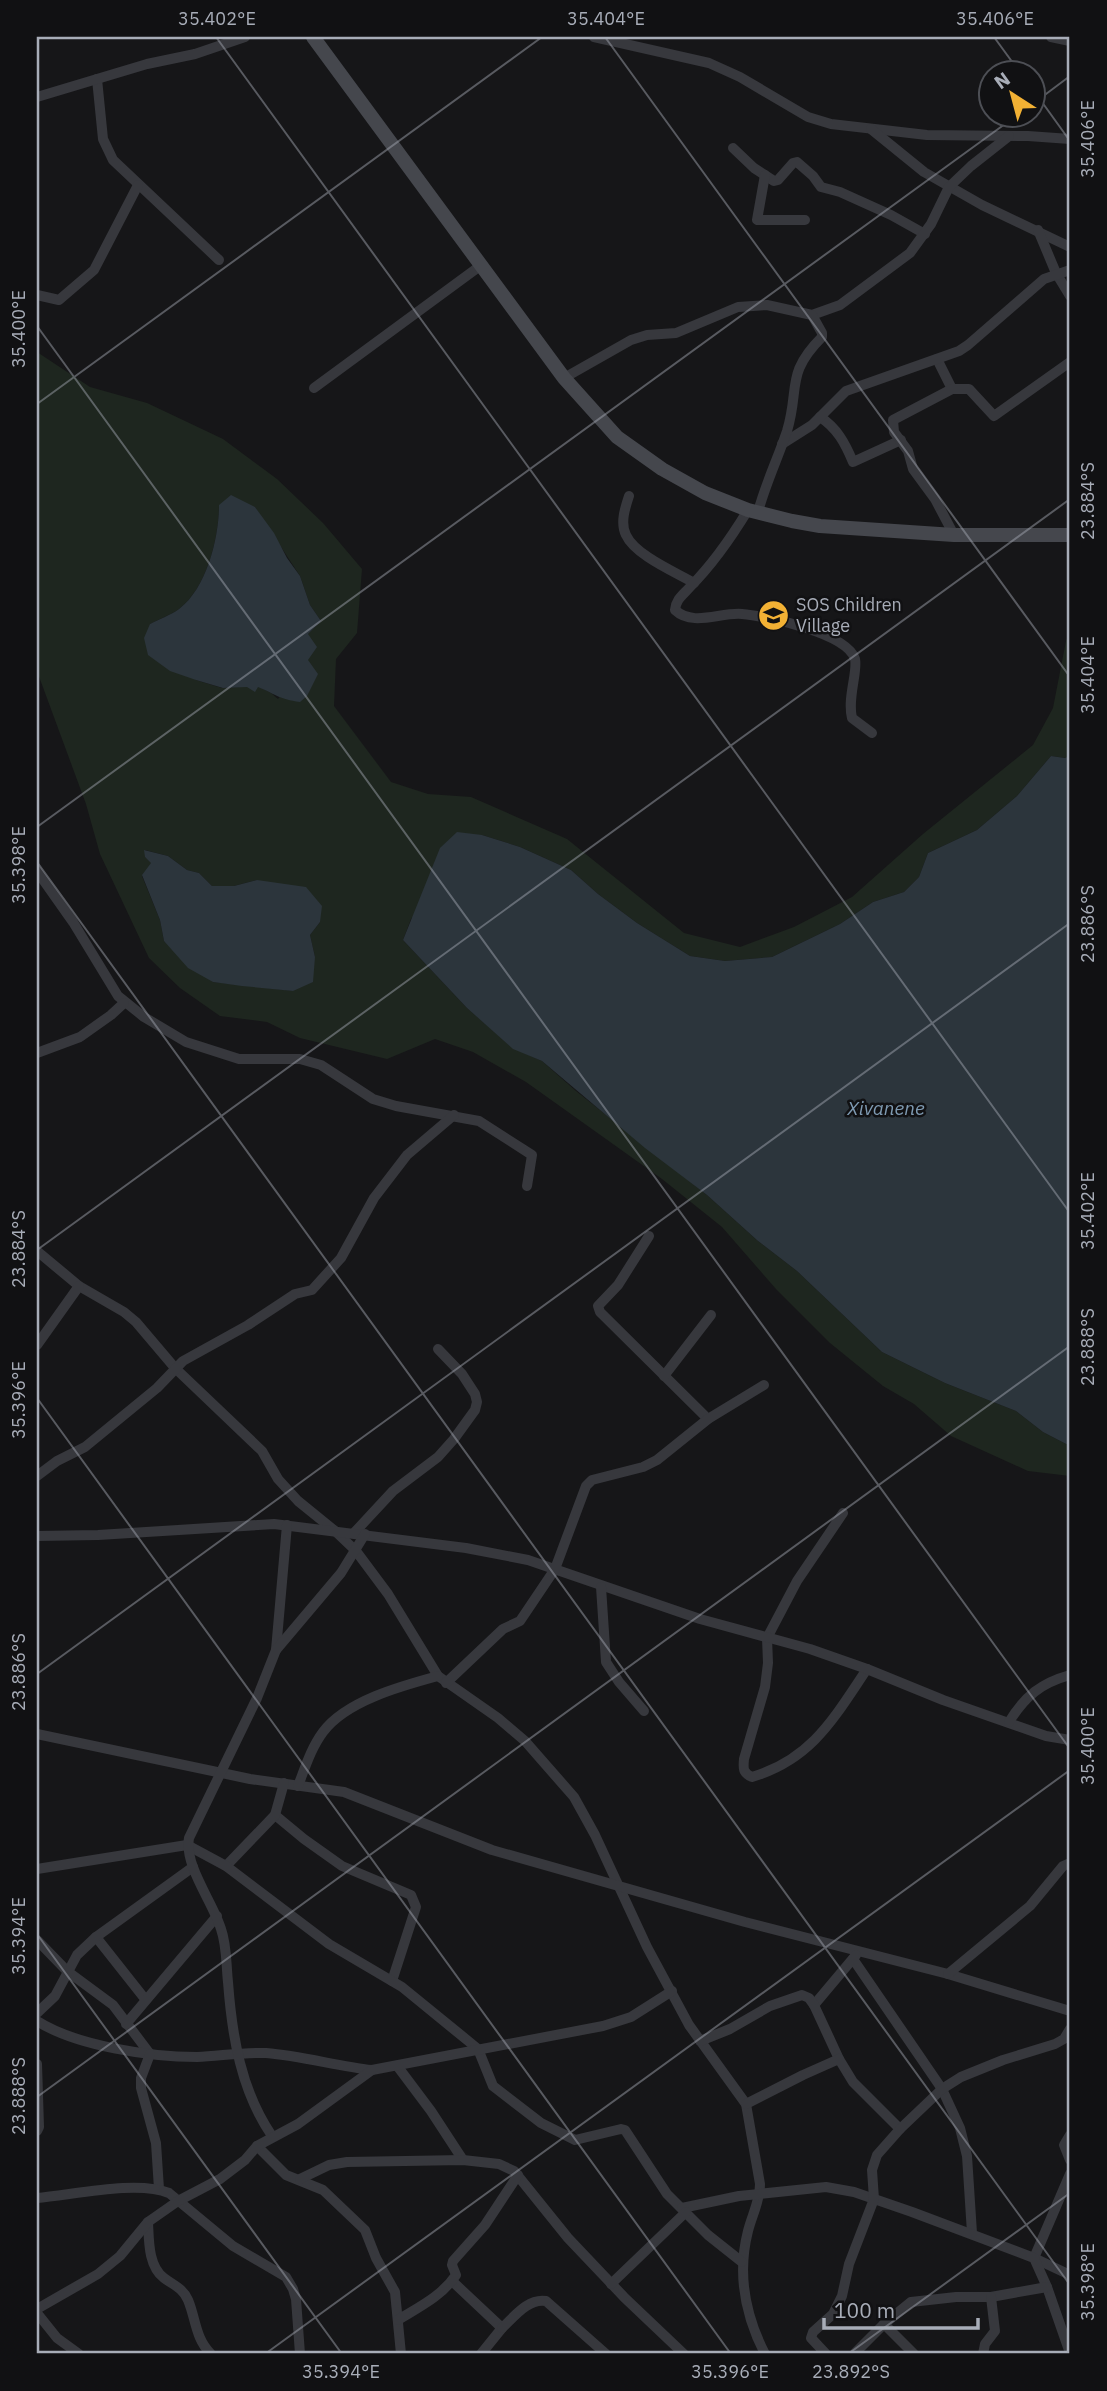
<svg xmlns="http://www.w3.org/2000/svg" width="1107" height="2391" viewBox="0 0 1107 2391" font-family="'IBM Plex Sans',sans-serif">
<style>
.green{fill:#1e261f;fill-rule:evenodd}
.water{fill:#2c353c}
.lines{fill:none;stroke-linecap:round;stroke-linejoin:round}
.minor{stroke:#37383d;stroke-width:10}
.secondary{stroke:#45474d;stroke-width:14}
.ticks{fill:none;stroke:#a8adb8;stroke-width:2;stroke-opacity:0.45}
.labels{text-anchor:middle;stroke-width:5;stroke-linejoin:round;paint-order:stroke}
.poi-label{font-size:18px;fill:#a8adb8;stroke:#111113;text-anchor:start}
.water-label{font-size:19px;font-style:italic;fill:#7f9bb3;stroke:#111113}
.neatline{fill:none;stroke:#a8adb8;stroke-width:2.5}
.ticks-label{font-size:18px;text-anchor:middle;fill:#a8adb8}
</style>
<rect width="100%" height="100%" fill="#161618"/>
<path class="green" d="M37 352 90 387 147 403 223 439 277 479 323 523 362 569 357 633 336 659 334 706 391 782 428 794 471 797 567 839 684 933 740 947 794 927 852 897 923 834 1033 745 1053 708 1066 641 1070 630V756L1066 758 1051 756 1017 796 977 830 928 853 919 877 904 892 873 902 840 924 772 957 725 961 690 956 637 923 598 894 571 870 520 847 482 835 411 919 403 940 467 1008 513 1048 542 1061 576 1091 707 1195 758 1241 797 1271 882 1352 945 1383 1016 1411 1043 1432 1070 1446V1476L1028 1471 951 1436 914 1404 883 1386 830 1343 776 1289 722 1227 662 1179 526 1082 473 1052 435 1039 387 1059 300 1038 267 1022 220 1016 180 988 149 958 100 854 86 804 37 671ZM219 505 255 507 300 576 310 605 321 621 308 634V660L278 699 271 693 258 686 222 688 196 680 150 624C159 619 171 615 179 609 207 588 219 537 219 505ZM145 850 168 856 187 870 199 873 212 886H234L257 880 320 922 310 935 315 957 293 991 213 982 164 941 160 920 142 876 152 863 145 857Z"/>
<g class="water">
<path d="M231 495 255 507 274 533 287 558 300 576 310 605 321 621 308 634 317 647 308 660 318 674 307 696 300 702C279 699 277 695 258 687L255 692 247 687 223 688 196 680 170 671 148 655 144 638 150 624C159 619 171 615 179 609 207 588 219 537 219 505Z"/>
<path d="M1051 756 1065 758 1070 756V1446L1043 1432 1016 1411 945 1383 882 1352 797 1271 758 1241 707 1195 645 1148 542 1061 513 1049 467 1008 403 940 440 848 457 832 482 835 520 847 571 870 598 894 637 923 690 956 725 961 772 957 840 924 873 902 904 892 919 877 928 853 977 830 1017 796Z"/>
<path d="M144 850 168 856 187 870 199 873 212 886H234L257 880 306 887 322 906 320 922 310 935 315 957 313 982 293 991 242 986 213 982 188 968 164 941 160 920 142 875 151 863 145 857Z"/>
</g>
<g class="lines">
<g class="minor">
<path d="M594 37 709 63 740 77 808 117 831 124 927 135 1028 136 1070 139"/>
<path d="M1051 37 1070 41"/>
<path d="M97 79 103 139 113 160 219 260"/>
<path d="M37 97 147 64 195 54 245 37"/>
<path d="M871 129 924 172 982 205 1070 247"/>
<path d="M733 148 754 168 774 181 778 180 793 163 797 162 813 176 821 187 840 192 891 215 925 234"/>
<path d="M765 175 757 220H805"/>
<path d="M1038 230 1056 273 1070 296"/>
<path d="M37 295 59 300 94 270 138 185"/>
<path d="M937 359 952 389"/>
<path d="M564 378 631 340 647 335 676 333 738 307 767 305 812 315 840 305 910 253 931 224 949 187 971 166 1009 136"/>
<path d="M314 388 480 266"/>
<path d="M820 417C837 428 845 443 853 462L901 440"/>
<path d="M782 444 812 425 846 391 959 351 968 345 1044 279 1070 270"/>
<path d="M629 496C625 508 620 523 626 535 635 555 675 572 694 583"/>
<path d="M748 510C731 538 713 564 690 587 683 595 676 599 675 610 693 627 720 612 742 614 766 616 847 633 855 659 858 672 847 698 852 718L872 733"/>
<path d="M758 512C765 485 778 458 787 431 800 388 785 374 822 337V333L812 315"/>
<path d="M954 535 935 499 913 469 908 451 894 432 893 420 952 389H969L994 416 1070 362"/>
<path d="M37 871 73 922 118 996 144 1017 186 1042 239 1059H300L321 1065 373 1099 396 1106 479 1121 532 1155 527 1186"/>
<path d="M37 1053 80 1037 111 1015 124 1003"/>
<path d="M649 1236 618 1285 598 1306 600 1312 708 1419"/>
<path d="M37 1251 79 1286 124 1312 136 1322 175 1368 262 1451 278 1479 298 1501 335 1531 356 1551 388 1594 438 1676 498 1718 525 1741 574 1797 595 1835 647 1947 689 2025 746 2104 760 2184C760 2201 752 2215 748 2231 737 2274 745 2315 765 2354"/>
<path d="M37 1345 79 1286"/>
<path d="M664 1376 711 1315"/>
<path d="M37 1476 57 1461 85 1447 157 1388 183 1361 248 1325 295 1294 312 1290 341 1258 374 1198 407 1155 454 1115"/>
<path d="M843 1513 797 1581 767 1638 768 1663 765 1687 744 1759C743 1769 743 1773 752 1777 812 1759 834 1718 867 1669"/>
<path d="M354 1533 393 1491 438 1457 454 1439 475 1410 477 1402 475 1394 462 1374 438 1349"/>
<path d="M37 1536 98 1535 274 1524 466 1548 528 1560 700 1619 810 1649 867 1669 943 1700 1046 1736 1070 1740"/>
<path d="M601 1587 606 1662 619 1682 644 1711"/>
<path d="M276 1650 287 1525"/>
<path d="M446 1683 503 1629 520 1621 555 1569 586 1486 592 1480 643 1467 657 1460 708 1419 764 1385"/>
<path d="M1009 1722C1025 1696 1041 1683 1070 1675"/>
<path d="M37 1734 250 1779 344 1792 492 1850 745 1922 948 1974 1070 2011"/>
<path d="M298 1786C305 1768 311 1748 323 1732 346 1701 401 1686 438 1676"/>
<path d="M275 1815 304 1839 342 1866 411 1895 416 1907 392 1981"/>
<path d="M226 1866 275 1815 284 1783"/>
<path d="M37 1869 187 1845 226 1866 329 1944 402 1987 478 2049 493 2086 541 2123 575 2140 621 2129 625 2130 667 2194 708 2235 742 2262"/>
<path d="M96 1937 145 1999"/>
<path d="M37 1940 67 1971 113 2005 150 2054"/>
<path d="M853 1959 942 2089 960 2128 967 2156 972 2233"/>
<path d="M948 1974 1030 1906 1063 1866 1070 1863"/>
<path d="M814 2005 856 1955"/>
<path d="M37 2013 55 1996 77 1955 96 1937 193 1867"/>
<path d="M37 2021C76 2046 151 2057 197 2057 220 2056 243 2052 266 2053 302 2056 337 2066 372 2070"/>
<path d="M126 2024 217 1916"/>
<path d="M700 2041 730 2029 770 2006 802 1995 809 1998 814 2005 839 2059"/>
<path d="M150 2054 141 2078V2088L156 2143 159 2189"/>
<path d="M37 2064 39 2127 37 2131"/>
<path d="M398 2067 431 2111 463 2160"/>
<path d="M746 2104 803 2075 839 2059 853 2082 900 2129"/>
<path d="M1070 2135 1064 2145 1070 2160"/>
<path d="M272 2136C241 2091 232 2036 228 1982 226 1964 227 1946 221 1929 213 1902 184 1866 189 1838L257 1698 276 1650 341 1573 365 1534"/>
<path d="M257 2146 286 2175 323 2190 365 2230 376 2258 395 2292 401 2354"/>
<path d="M1070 2174 1034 2258 1070 2275"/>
<path d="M300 2179 329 2165 347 2162 463 2160 499 2164 514 2171 568 2238 624 2297 684 2354"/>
<path d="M37 2198C73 2195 137 2180 169 2193L233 2246 286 2277 293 2289 296 2299 300 2354"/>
<path d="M682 2208 739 2196 826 2187 854 2192 912 2212 1034 2258 1047 2287 1070 2353"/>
<path d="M148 2222C149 2240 148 2266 164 2278 173 2285 183 2288 188 2300 196 2319 195 2338 211 2354"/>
<path d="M452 2281 502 2328 481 2354"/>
<path d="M611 2284 686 2212"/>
<path d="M37 2309 98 2274 120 2256 148 2222 178 2201 220 2179 245 2160 257 2146 298 2124 372 2070 603 2026 631 2017 672 1991"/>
<path d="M37 2313 57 2338 79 2354"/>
<path d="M398 2320C419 2307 442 2296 456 2275L452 2265 453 2261 485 2225 518 2175"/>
<path d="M884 2324 911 2302 956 2297H991L1047 2287"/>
<path d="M502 2328C514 2317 528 2298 546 2301L606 2354"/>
<path d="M826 2354 811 2338 813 2332 833 2314 842 2296 849 2264 874 2199 872 2170 877 2155 900 2129 942 2089 961 2077 1003 2060 1055 2044 1064 2039 1070 2029"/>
<path d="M854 2354 884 2324 914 2354"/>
<path d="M983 2354 985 2344 995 2331 991 2297"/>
</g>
<path class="secondary" d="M313 37 564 378 617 437 662 469 705 493 748 510 792 521 820 526 954 535H1070"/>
</g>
<path class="ticks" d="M216 37 1070 1213M605 37 1070 677M994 37 1021 74M1034 91 1070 141M1034 103 1070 76M37 326 1070 1749M37 404 542 37M37 827 1016 116M37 862 1070 2285M37 1250 1070 499M37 1398 731 2354M37 1674 1070 923M37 1934 342 2354M37 2097 1070 1346M265 2354 1070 1770M848 2354 1070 2193"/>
<defs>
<symbol id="school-disc" viewBox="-11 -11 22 22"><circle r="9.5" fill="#f2b134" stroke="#111113"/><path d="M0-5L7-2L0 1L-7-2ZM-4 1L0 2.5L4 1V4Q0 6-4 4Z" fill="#111"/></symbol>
</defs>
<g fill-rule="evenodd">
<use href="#school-disc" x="756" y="598" width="35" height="35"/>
</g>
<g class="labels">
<g class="poi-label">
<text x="796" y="611">SOS Children<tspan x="796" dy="21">Village</tspan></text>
</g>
<g class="water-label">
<text x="886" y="1115">Xivanene</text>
</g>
</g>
<rect width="1107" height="2391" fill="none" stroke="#111113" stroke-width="77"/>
<g transform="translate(1012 94) rotate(324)"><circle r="33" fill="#111113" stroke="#4d4f55" stroke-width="2"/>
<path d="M0-5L12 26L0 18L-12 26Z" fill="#f2b134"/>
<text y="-10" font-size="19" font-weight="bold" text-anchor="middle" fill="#a8adb8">N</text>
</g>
<path d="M824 2318v10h154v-10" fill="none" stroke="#a8adb8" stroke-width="3.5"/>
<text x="834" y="2318" font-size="21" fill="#a8adb8" stroke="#111113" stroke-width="5" paint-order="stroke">100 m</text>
<rect x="38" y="38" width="1030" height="2314" class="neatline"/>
<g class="ticks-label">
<text x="217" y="25">35.402°E</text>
<text x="606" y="25">35.404°E</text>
<text x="995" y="25">35.406°E</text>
<text transform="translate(1088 139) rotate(-90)" y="6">35.406°E</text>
<text transform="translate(19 329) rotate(-90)" y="6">35.400°E</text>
<text transform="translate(1088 501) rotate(-90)" y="6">23.884°S</text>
<text transform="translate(1088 675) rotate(-90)" y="6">35.404°E</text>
<text transform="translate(19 865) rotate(-90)" y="6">35.398°E</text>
<text transform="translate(1088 924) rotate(-90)" y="6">23.886°S</text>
<text transform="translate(1088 1211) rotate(-90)" y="6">35.402°E</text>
<text transform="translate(19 1249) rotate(-90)" y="6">23.884°S</text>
<text transform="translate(1088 1347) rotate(-90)" y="6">23.888°S</text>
<text transform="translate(19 1400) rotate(-90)" y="6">35.396°E</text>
<text transform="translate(19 1672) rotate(-90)" y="6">23.886°S</text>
<text transform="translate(1088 1746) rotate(-90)" y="6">35.400°E</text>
<text transform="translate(19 1936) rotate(-90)" y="6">35.394°E</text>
<text transform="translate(19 2096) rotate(-90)" y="6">23.888°S</text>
<text transform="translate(1088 2282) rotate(-90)" y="6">35.398°E</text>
<text x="341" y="2378">35.394°E</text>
<text x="730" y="2378">35.396°E</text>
<text x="851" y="2378">23.892°S</text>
</g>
</svg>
